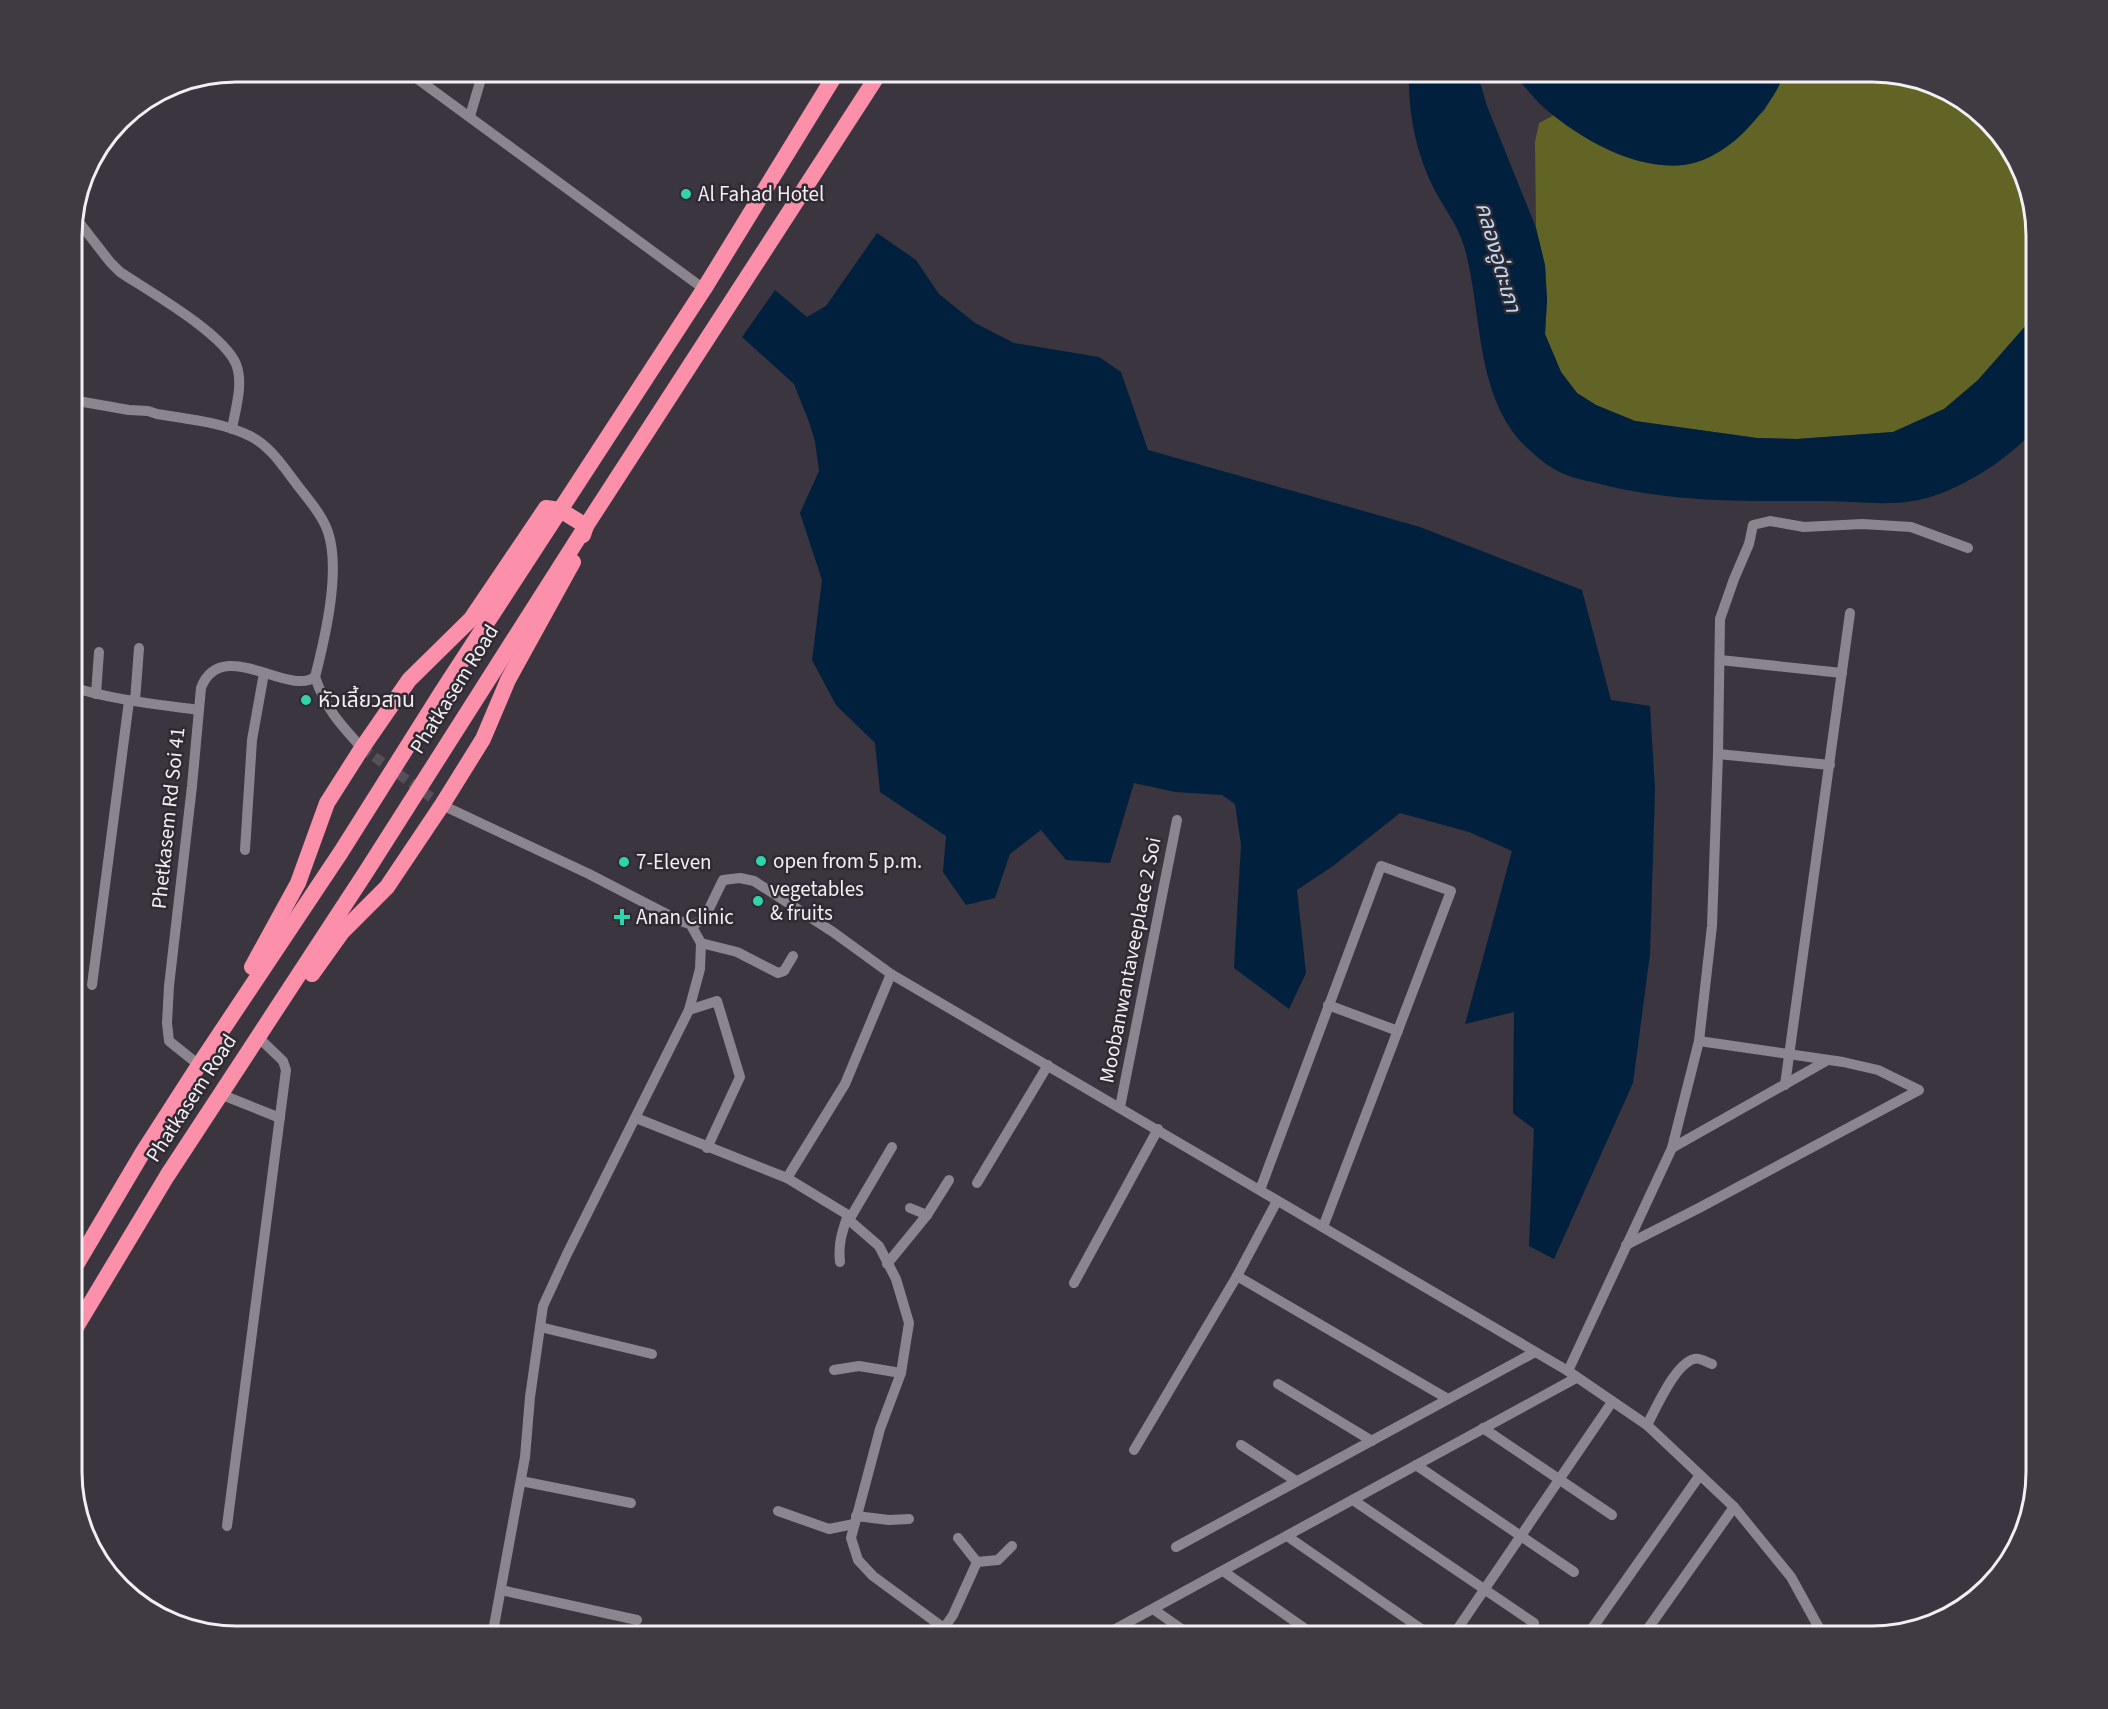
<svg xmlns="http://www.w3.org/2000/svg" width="2108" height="1709" viewBox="0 0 2108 1709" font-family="'Source Sans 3','Noto Sans Thai',sans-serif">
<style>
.forest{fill:#626426}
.water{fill:#00203d}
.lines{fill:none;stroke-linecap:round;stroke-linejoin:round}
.minor-tunnel{stroke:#565159;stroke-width:10;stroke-dasharray:10 5;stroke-linecap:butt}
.minor{stroke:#8b858f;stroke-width:10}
.highway{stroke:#fc8fa9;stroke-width:16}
.poi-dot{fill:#30d4aa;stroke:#302b33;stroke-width:2}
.labels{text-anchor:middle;stroke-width:5;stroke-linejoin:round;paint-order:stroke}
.poi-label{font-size:21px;fill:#f2eff4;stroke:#302b33;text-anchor:start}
.street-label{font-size:21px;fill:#f2eff4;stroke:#302b33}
.water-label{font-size:22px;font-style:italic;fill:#c1daf4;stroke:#302b33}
.rim{fill:none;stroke:#f2eff4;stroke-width:3}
</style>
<rect width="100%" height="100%" fill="#3a353e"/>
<path class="forest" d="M1785 72H1871L1924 81 1980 113 2019 164 2036 237V314L1978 380 1944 409 1893 432 1797 439 1757 438 1635 421 1596 405 1577 393 1561 372 1545 334 1547 300 1545 266 1536 228 1535 142 1539 123 1554 115C1577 133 1604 151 1632 159 1649 164 1667 164 1684 165L1764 111Z"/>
<g class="water">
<path d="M1409 72H1479V79L1487 106 1536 228 1545 265 1547 300 1545 334 1561 372 1577 393 1596 405 1635 421 1757 438 1797 439 1893 432 1944 409 1978 380 2036 314V428C2011 457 1967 486 1930 497 1896 508 1856 501 1821 501 1745 501 1675 503 1600 484 1584 480 1565 477 1551 467 1542 462 1533 453 1525 446 1474 394 1483 312 1464 246 1458 226 1445 209 1435 191 1416 154 1408 114 1409 72Z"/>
<path d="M1512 72H1661L1667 74 1672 72H1785C1777 94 1763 112 1747 129 1731 146 1708 162 1684 165 1635 171 1574 136 1539 103 1530 94 1521 82 1512 72Z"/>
<path d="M877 233 916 260 939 294 975 323 1014 343 1099 357 1121 372 1148 450 1420 527 1582 590 1611 700 1650 706 1655 790 1650 954 1633 1083 1554 1259 1529 1246 1534 1129 1513 1113 1514 1012 1465 1024 1512 851 1469 832 1400 813 1333 866 1297 890 1306 973 1289 1009 1234 968 1241 845 1235 804 1222 795 1175 792 1134 783 1110 863 1066 860 1041 830 1010 854 995 898 966 905 943 872 946 836 880 792 875 743 836 705 812 660 822 580 800 513 819 471 815 441 809 422 794 384 742 337 775 290 807 317 826 306Z"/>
</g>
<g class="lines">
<path class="minor-tunnel" d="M362 748 442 805"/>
<g class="minor">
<path d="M408 72 704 289"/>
<path d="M470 116 483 72"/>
<path d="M75 217 110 262 120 272C150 292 223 333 236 364 244 384 235 410 232 429"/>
<path d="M72 400 129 410 148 411 157 414C188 419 222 422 250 436 270 446 282 465 295 482 306 497 322 514 328 532 341 571 325 638 315 677"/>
<path d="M1720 660 1842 673"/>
<path d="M315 677C326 709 340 724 362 748"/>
<path d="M72 687C113 700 156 704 198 710"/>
<path d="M96 694 99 652"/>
<path d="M135 701 139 648"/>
<path d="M1718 754 1830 765"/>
<path d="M442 805 589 874 680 921 693 925 704 919 723 880 740 878 754 881 833 932 891 974 1568 1371 1647 1425 1734 1507 1791 1577 1824 1637"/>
<path d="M245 850 252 740 264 673"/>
<path d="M701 943 737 952 778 973 784 971 793 956"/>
<path d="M92 985 129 701"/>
<path d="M1328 1005 1398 1031"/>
<path d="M689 1010 717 1001 740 1077 707 1148"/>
<path d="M199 1065 169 1041 167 1023 169 986 192 786 201 688C221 635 289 697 315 677"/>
<path d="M1785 1085 1850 613"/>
<path d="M220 1094 280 1118"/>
<path d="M1120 1107 1177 820"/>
<path d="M636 1118 787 1178 848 1215 849 1220 879 1246 896 1279 909 1323 901 1373 880 1429 851 1538 858 1560 873 1576 956 1637"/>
<path d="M1672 1148 1828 1060"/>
<path d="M787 1178 845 1084 891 974"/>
<path d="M977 1183 1048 1065"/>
<path d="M1260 1190 1381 866 1451 891 1323 1227"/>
<path d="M910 1208 927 1215"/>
<path d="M849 1220 892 1147"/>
<path d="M1626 1245 1699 1208 1919 1090 1878 1070 1843 1062 1699 1041"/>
<path d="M840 1262C838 1244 842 1232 848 1215"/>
<path d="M887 1264 927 1215 949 1180"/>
<path d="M1237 1276 1448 1399"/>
<path d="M1074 1283 1158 1129"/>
<path d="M540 1327 652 1354"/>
<path d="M834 1370 859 1366 901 1373"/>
<path d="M1568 1371 1672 1148 1699 1041 1712 926 1718 754 1720 619 1734 579 1749 544 1753 525 1770 521 1804 527 1862 524 1911 527 1968 548"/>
<path d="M1278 1384 1372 1441"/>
<path d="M1647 1425C1656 1408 1675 1364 1694 1359 1700 1357 1706 1362 1712 1364"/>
<path d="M1483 1428 1612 1515"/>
<path d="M1241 1445 1296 1481"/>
<path d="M1134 1450 1237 1276 1277 1201"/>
<path d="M1416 1465 1574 1572"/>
<path d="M521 1481 631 1503"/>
<path d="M1353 1500 1534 1623"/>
<path d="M778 1511 829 1529 854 1524"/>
<path d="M856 1516 889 1520 909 1519"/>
<path d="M227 1526 286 1070 283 1061 258 1037"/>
<path d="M1287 1536 1433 1637"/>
<path d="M1176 1547 1535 1352"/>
<path d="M977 1562 998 1560 1012 1546"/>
<path d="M1223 1571 1317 1637"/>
<path d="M501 1590 637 1620"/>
<path d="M1153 1609 1193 1637"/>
<path d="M944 1628 953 1615 977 1562 958 1538"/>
<path d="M492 1637 525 1457 530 1397 543 1306 567 1254 689 1010 700 969 701 943 692 927"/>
<path d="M1101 1637 1576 1378"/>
<path d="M1452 1637 1612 1402"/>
<path d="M1586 1637 1700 1475"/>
<path d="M1642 1637 1734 1507"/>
</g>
<g class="highway">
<path d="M252 967 298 883 327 803 362 748 409 680 471 619 546 508 560 510 586 526 583 535"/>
<path d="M312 974 342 932 387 887 442 805 483 739 508 680 573 562"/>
<path d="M72 1272 143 1152 199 1065 341 852 443 690 704 289 837 72"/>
<path d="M72 1334 167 1176 366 872 586 526 880 72"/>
</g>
</g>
<g class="poi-dot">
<circle cx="686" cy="194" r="6"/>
<circle cx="306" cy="700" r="6"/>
<circle cx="761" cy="861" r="6"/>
<circle cx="624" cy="862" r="6"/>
<circle cx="758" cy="901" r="6"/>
<path d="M619 908h6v6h6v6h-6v6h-6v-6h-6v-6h6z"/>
</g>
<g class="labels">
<g class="poi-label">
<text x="698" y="201">Al Fahad Hotel</text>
<text x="318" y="707">หัวเลี้ยวสาน</text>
<text x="773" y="868">open from 5 p.m.</text>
<text x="636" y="869">7-Eleven</text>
<text x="770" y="896">vegetables<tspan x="770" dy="24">&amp; fruits</tspan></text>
<text x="636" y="924">Anan Clinic</text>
</g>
<g class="street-label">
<text transform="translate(454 689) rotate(-58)" y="7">Phatkasem Road</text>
<text transform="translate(168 818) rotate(-84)" y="7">Phetkasem Rd Soi 41</text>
<text transform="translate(1130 960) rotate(-79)" y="7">Moobanwantaveeplace 2 Soi</text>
<text transform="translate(191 1098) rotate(-57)" y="7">Phatkasem Road</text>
</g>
<g class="water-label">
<text transform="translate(1499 257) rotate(74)" y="8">คลองอู่ตะเภา</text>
</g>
</g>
<path d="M0 0H2108V1709H0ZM236 82H1872A154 154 0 0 1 2026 236V1472A154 154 0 0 1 1872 1626H236A154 154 0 0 1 82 1472V236A154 154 0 0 1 236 82Z" fill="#403b42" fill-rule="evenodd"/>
<path class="rim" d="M236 82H1872A154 154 0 0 1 2026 236V1472A154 154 0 0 1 1872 1626H236A154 154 0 0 1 82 1472V236A154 154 0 0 1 236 82Z"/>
</svg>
